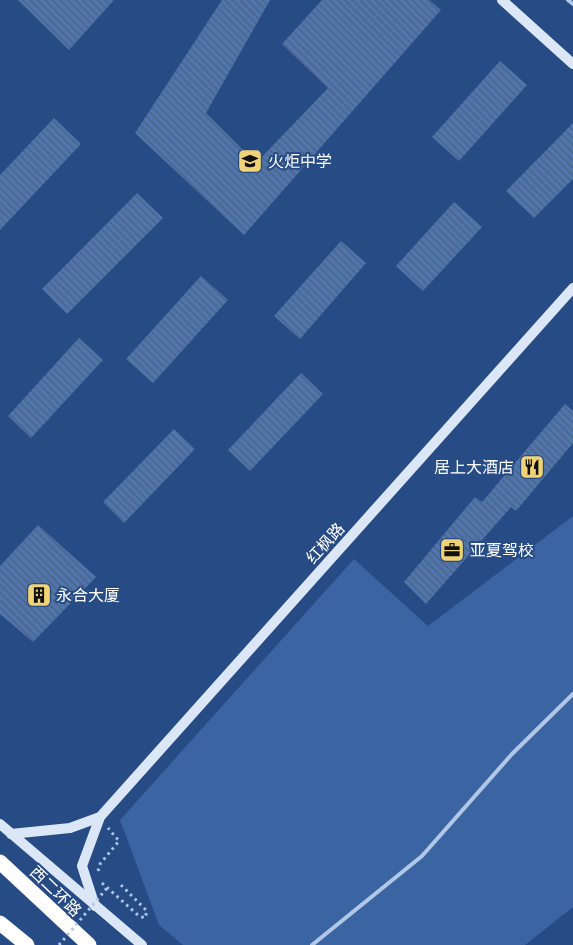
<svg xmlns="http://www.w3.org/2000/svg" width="573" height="945" viewBox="0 0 573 945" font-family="Cabin,'Noto Sans SC',sans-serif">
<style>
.green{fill:#3b64a2}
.building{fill:url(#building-back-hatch)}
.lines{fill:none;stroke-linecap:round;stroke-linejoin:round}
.path{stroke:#b1c7e8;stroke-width:3;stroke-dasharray:2.5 4;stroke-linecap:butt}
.lane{stroke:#b1c7e8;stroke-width:4}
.secondary{stroke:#dbe6f7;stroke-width:10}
.highway{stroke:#fff;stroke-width:15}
.path-bridge{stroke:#b1c7e8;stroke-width:3;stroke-dasharray:2.5 4;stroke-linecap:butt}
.labels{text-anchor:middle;stroke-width:4;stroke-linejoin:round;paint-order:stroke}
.poi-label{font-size:16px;fill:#fff;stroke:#274b85;text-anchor:start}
.street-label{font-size:16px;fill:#fff;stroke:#274b85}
</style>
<defs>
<pattern id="building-back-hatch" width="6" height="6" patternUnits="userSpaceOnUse" patternTransform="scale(1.25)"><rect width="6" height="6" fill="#4f75ad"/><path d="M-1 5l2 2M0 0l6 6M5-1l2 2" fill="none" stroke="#4e607c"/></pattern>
</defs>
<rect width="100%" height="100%" fill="#274b85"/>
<path class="green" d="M573 516V907L525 945H183L159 925 120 820 354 559 428 626Z"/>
<g class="building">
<path d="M18 0H114L69 50Z"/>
<path d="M222 0H270L206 113 256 163 328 88 282 44 322 0H429L441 10 244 235 135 133Z"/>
<path d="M500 61 527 85 459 161 432 137Z"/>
<path d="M54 118 81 144 0 230V175Z"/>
<path d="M573 123V179L534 218 506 191Z"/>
<path d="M137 193 163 218 67 314 42 289Z"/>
<path d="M454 202 482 227 423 291 396 266Z"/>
<path d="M341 241 366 263 300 339 274 316Z"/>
<path d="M201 276 228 300 153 383 126 359Z"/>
<path d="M79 338 103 360 31 438 8 416Z"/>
<path d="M301 373 323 394 250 471 228 450Z"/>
<path d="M565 404 573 411V443L516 511 511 507 426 604 404 582 475 497 482 502Z"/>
<path d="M174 429 195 449 124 523 103 502Z"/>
<path d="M38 525 96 577 33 642 0 614V566Z"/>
</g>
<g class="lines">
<g class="path">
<path d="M98 871 100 864 119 841 108 828"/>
<path d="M102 883 139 916 145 918 147 911 119 883"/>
</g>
<g class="lane">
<path d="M568 0 573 4"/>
<path d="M312 945 422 856 512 754 573 694"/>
</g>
<g class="secondary">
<path d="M502 0 573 64"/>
<path d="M0 824 142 945"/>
<path d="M11 834 70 828 100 817"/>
<path d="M95 906 82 866 100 817 573 288"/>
</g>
<g class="highway">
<path d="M0 862 89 945"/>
<path d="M0 923 27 945"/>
</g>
<path class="path-bridge" d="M59 945 107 888"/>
</g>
<defs>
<symbol id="school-square" viewBox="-11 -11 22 22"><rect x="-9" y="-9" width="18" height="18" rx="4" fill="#f0d376" stroke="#274b85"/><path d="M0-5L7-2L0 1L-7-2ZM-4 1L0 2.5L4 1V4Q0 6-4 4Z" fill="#111"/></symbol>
<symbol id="restaurant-square" viewBox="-11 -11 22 22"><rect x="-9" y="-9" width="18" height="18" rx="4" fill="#f0d376" stroke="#274b85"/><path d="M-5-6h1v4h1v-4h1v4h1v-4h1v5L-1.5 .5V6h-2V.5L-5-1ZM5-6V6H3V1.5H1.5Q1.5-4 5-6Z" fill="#111"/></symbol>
<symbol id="office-square" viewBox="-11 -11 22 22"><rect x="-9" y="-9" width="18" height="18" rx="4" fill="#f0d376" stroke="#274b85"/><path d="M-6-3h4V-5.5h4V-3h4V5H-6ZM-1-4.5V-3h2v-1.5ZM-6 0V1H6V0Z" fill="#111"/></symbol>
<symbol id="building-square" viewBox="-11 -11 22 22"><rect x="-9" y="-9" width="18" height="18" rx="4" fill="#f0d376" stroke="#274b85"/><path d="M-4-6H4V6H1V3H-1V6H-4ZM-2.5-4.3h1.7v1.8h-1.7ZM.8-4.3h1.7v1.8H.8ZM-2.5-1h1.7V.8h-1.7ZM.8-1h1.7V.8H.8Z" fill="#111"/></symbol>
</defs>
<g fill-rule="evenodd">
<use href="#school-square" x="236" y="147" width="28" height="28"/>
<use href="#restaurant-square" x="518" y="453" width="28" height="28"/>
<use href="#office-square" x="438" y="536" width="28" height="28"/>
<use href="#building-square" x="25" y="581" width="28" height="28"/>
</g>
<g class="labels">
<g class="poi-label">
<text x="268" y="167">火炬中学</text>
<text x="514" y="473" text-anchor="end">居上大酒店</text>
<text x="470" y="556">亚夏驾校</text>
<text x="56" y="601">永合大厦</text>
</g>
<g class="street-label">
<text transform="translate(325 543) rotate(-48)" y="6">红枫路</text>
<text transform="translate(56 891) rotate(44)" y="6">西二环路</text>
</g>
</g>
</svg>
